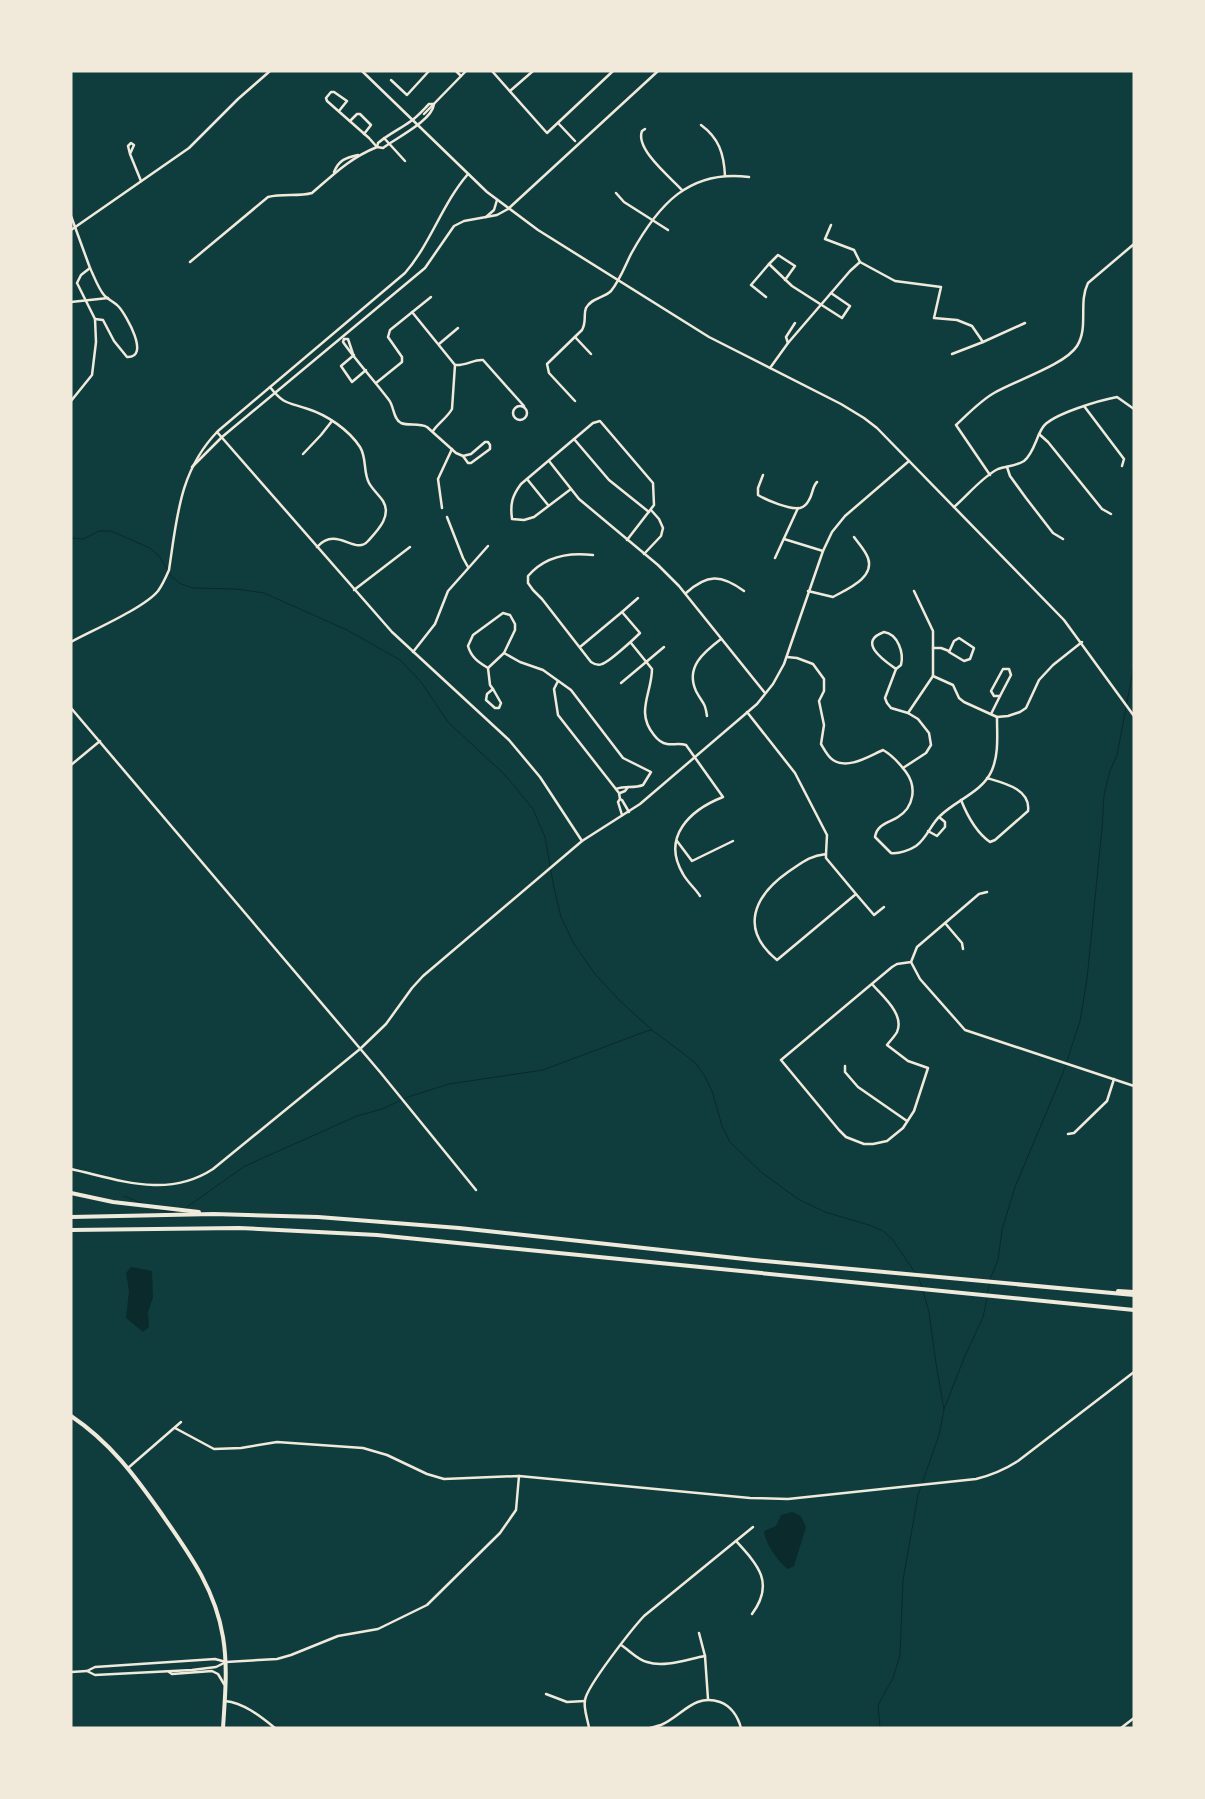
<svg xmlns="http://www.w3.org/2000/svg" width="1205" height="1799" viewBox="0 0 1205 1799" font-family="'PT Sans Narrow',sans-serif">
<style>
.water{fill:#0a2a2b}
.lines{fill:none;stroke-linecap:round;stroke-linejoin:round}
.stream{stroke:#0a2a2b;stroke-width:1}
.minor{stroke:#f1e9da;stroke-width:2.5}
.tertiary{stroke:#f1e9da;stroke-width:2.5}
.trunk{stroke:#f1e9da;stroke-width:4}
.motorway{stroke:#f1e9da;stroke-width:4}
</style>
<rect width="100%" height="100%" fill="#0f3d3e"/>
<g class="water">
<path d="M131 1267 152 1271 153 1297 148 1312 149 1327 143 1332 126 1318 129 1291 126 1273Z"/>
<path d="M792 1512 801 1516 806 1527 794 1566 788 1569C778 1562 765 1543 764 1531L776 1526 781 1515Z"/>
</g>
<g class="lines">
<g class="stream">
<path d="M71 538 83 539 99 531H111L150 548 159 556 172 577 181 584 193 588 236 589 264 593 347 630 400 660 421 682 448 722 506 776 533 809 545 837 554 888 561 917 574 944 595 974 620 1001 652 1030 688 1057 697 1065 704 1075 712 1091 722 1126 730 1142 761 1172 798 1199 825 1212 872 1226 883 1231 892 1239 899 1249 916 1274"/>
<path d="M124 1196 144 1204"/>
<path d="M157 1209 170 1212 175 1211"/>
<path d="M184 1209 245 1166 357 1116 382 1109 408 1097 449 1084 543 1070 647 1031 652 1030"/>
<path d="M918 1277 922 1287"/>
<path d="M923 1291 929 1312 936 1364 944 1409"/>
<path d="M987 1294 991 1277 998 1260 1002 1230 1015 1187 1063 1073 1080 1021 1087 979 1102 828 1104 795 1110 771 1117 755 1134 665"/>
<path d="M880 1728 878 1705 893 1678 900 1655 903 1580 918 1495 939 1435 944 1409 965 1356 983 1317 987 1298"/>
</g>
<g class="minor">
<path d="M456 71 461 76"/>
<path d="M492 71 547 133 613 71"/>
<path d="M391 80 407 95 429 71"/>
<path d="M510 91 533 71"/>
<path d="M429 104H434C432 121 396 138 383 148L377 147 378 143C389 134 400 129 411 121 418 116 423 110 429 104Z"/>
<path d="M424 114 466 71"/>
<path d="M350 121 357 114H360L371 125 364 134"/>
<path d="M558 123 575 141"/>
<path d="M701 125C719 138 724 154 725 176"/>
<path d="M645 129 642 131C635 149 670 177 682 190"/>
<path d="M384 138 405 161"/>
<path d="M130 154 128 146 131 143 134 145 130 154 141 181"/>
<path d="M334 172C339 160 345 158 358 155"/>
<path d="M616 193 624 202 668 230"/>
<path d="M508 209 658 71"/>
<path d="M71 216 90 268 81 275 77 283 95 319 96 342 92 375 71 401"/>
<path d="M831 225 825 239 854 250 860 262"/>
<path d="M71 230 189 148 238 99 270 71"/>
<path d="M190 262 268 197C283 193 298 197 312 193 334 174 350 158 377 147L369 138 327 101 326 98 331 92H334L347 101 339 111"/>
<path d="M769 264 778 255 795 266 785 280"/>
<path d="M90 268C94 276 98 288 104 295 108 300 115 302 119 307 126 315 151 358 127 357L114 341 103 320 95 319"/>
<path d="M766 297 751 285 769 264 792 286 842 318 850 306 831 293"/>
<path d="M71 302 108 298"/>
<path d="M412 312 455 365 452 409C447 418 438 423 433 431"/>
<path d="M575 337 591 354"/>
<path d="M344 339 343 342C357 362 374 380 389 400 394 406 393 419 401 423 408 426 419 423 427 427L456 453 463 456"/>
<path d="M344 339H348L353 354"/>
<path d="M788 343 786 337 795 323"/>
<path d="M439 344 458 328"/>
<path d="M952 354 983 342"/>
<path d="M354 355 341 366 352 382 366 370"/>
<path d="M455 365C466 366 474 359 483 360L524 406"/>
<path d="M770 368 788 343 850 271 860 262 895 281 941 287 934 318 957 320 972 326 983 342 1025 323"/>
<path d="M376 383 402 362V357L388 337 390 330 431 297"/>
<path d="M270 387C284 405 288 402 308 409 327 415 349 430 360 447 367 458 363 472 369 483 373 490 379 495 383 501 392 516 378 530 368 541 355 556 337 525 317 547"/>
<path d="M575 401 549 373 547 364 582 330C587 321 583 315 586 308 591 298 604 298 611 291 620 280 625 266 631 254 658 205 689 169 749 177"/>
<circle cx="520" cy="413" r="7"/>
<path d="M1084 406 1124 459 1122 466"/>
<path d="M217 432 392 632 509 740 540 777 582 841"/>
<path d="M1039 434 1048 442 1102 509 1111 514"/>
<path d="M574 439 609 480 649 512"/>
<path d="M485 442H488L490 445V449L471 463H468L463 456 471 454Z"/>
<path d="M303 454 321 435 332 421"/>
<path d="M549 461 579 499 658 565 679 586 765 693"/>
<path d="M1007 467 1010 476 1026 498 1053 533 1063 539"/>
<path d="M763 475 758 488V495C766 500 790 510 800 508 804 507 807 504 809 500 813 494 812 487 817 482"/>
<path d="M990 475 956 425C968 414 980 401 994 393 1014 381 1065 365 1077 346 1089 327 1078 303 1088 283L1134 244"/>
<path d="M527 479 548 505"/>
<path d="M571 489 534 517 524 520 512 519C510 504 512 496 521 484L593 423 600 421 653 483 654 505 627 540"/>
<path d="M954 507C968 495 982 477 998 469 1007 466 1016 466 1024 461 1034 453 1036 437 1043 427 1052 414 1101 400 1117 397L1134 409"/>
<path d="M442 508 438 479 452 449"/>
<path d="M447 517 463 558 468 567"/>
<path d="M784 539 823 551"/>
<path d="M644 554 661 536 663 528 659 519 651 510"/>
<path d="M775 558 798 508"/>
<path d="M354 590 410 547"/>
<path d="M808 591 833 597C847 589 875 578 868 558 865 550 859 544 854 537"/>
<path d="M914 591 933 631V676L953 685 959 698 964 702 997 717 1008 716 1020 712 1026 708 1039 680 1053 665 1082 642"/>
<path d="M686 593C707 574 721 574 744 591"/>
<path d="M622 612 638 598"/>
<path d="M503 613 510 615 515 624V630L504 653 488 668C478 662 471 657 468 646L473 635Z"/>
<path d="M884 632C898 634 904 653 901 665L896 669C885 661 856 642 884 632Z"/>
<path d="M959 638 974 648 970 659 964 661 949 652 954 641Z"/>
<path d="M631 643 652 669C652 693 635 712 654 735 657 739 661 743 667 744 673 745 679 743 686 745L723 797C690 810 661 837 683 874 688 883 695 888 700 896"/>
<path d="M580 647 622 612 640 633C634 639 609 662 602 664 598 666 594 664 591 662L542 599 533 590 528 583V576C545 556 568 552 593 555"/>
<path d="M933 648H941L949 651"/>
<path d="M413 652 435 624 448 591 488 546"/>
<path d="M504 653 520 662 543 670 571 690 623 758 651 772 643 785C633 789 626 785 616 789"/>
<path d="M787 657 797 658 813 664 824 679V691L819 701 824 725 821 744C824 749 828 757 833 760 848 770 869 756 883 750 892 755 900 764 906 772 917 787 914 807 898 817 889 823 877 824 875 837L891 853C899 854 910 850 916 846 927 838 931 824 940 816 956 800 983 792 992 770 999 753 997 736 997 717"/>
<path d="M488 668 490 685 493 689"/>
<path d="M896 669 885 698 887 703 891 708 908 713 918 719 929 733 931 745 926 753 903 768"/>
<path d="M1003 669H1009L1011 675 1000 696H994L991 691Z"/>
<path d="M558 681 554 689 558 715 619 793 620 799 618 802 622 815"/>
<path d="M621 683 664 647"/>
<path d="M493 689 501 703 499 708H495L486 700 487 694Z"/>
<path d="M71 708 380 1072 476 1190"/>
<path d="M747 712 795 773 827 835 826 854"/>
<path d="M908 713 933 676"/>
<path d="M991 714 1000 696"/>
<path d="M707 716C705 701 702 703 696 691 685 667 704 652 721 639"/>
<path d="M71 765 100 741"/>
<path d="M620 793 625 791 628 787"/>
<path d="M620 799 622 800 629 812"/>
<path d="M961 800C967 815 977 833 990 842L995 840 1028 811C1031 789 1004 783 987 778"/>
<path d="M928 831 937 836 945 827V822L939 817"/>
<path d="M677 841 692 861 733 841"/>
<path d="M826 854V858L856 894 777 960C739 929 754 896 788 872 803 862 809 856 826 854Z"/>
<path d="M856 894 874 915 884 907"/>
<path d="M945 923 962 943 963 949"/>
<path d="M911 962 920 979 965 1030 1134 1086"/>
<path d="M872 984C882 996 905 1014 897 1032 895 1036 890 1041 887 1045L908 1061 928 1068 914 1111 903 1128 887 1141 873 1144H864L846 1137 839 1130 781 1060 892 967 897 964 911 962 917 947 979 894 987 892"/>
<path d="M845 1066V1072L858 1087 907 1121"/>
<path d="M1068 1134 1074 1133 1107 1101 1114 1079"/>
<path d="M71 1169C120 1180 167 1199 213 1169L360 1049 386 1024 412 988 423 976 582 841 640 804 757 704 773 684 784 664 823 551 832 532 845 516 909 461"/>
<path d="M175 1428 214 1449 241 1448 277 1442 363 1448 387 1455 427 1474 444 1479 519 1476 750 1498 788 1499 976 1479C992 1475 1004 1470 1018 1461L1134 1372"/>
<path d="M128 1468 181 1422"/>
<path d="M736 1541C758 1565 775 1583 752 1614"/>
<path d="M699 1633 705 1656 708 1699"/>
<path d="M621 1645C629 1650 638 1660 647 1662 664 1668 688 1659 705 1656"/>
<path d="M226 1662 277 1659 291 1655 338 1636 378 1629 427 1605 500 1533 516 1510 519 1476"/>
<path d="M546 1694 567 1702 585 1701"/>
<path d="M225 1701C244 1703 260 1716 275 1728"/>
<path d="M589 1728C588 1720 583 1708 585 1700 587 1686 632 1629 644 1616L753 1527"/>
<path d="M650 1728C653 1727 658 1726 661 1725 682 1716 694 1693 720 1702 731 1706 738 1717 741 1728"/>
</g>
<g class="tertiary">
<path d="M362 71 487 192 538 230 709 337 841 404 864 418 877 428 1064 620 1134 716"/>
<path d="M486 217 494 210 497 200"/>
<path d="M192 467 222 437 425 268 454 226 464 221 497 215 508 209"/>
<path d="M71 642C93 630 144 608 158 591 163 584 166 577 169 570 177 518 179 471 218 431L405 273C431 243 442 204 468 174"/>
<path d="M87 1671 95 1675 192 1670 216 1667 224 1663"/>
<path d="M71 1672 87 1671 95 1667 215 1659 226 1662"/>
<path d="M169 1672 172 1674 212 1671 218 1674 224 1684"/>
<path d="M1121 1728 1134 1718"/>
</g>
<path class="trunk" d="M71 1416C110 1442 135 1476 161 1513 188 1552 215 1588 223 1637 228 1667 225 1697 223 1728"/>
<g class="motorway">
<path d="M71 1193 113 1202 199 1212"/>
<path d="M71 1217 214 1214 318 1217 459 1228 754 1260 1134 1295"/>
<path d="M71 1230 239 1228 377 1235 1134 1310"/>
<path d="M1118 1291 1134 1292"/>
</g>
</g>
<rect width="1205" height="1799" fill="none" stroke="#f1e9da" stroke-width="145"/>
</svg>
